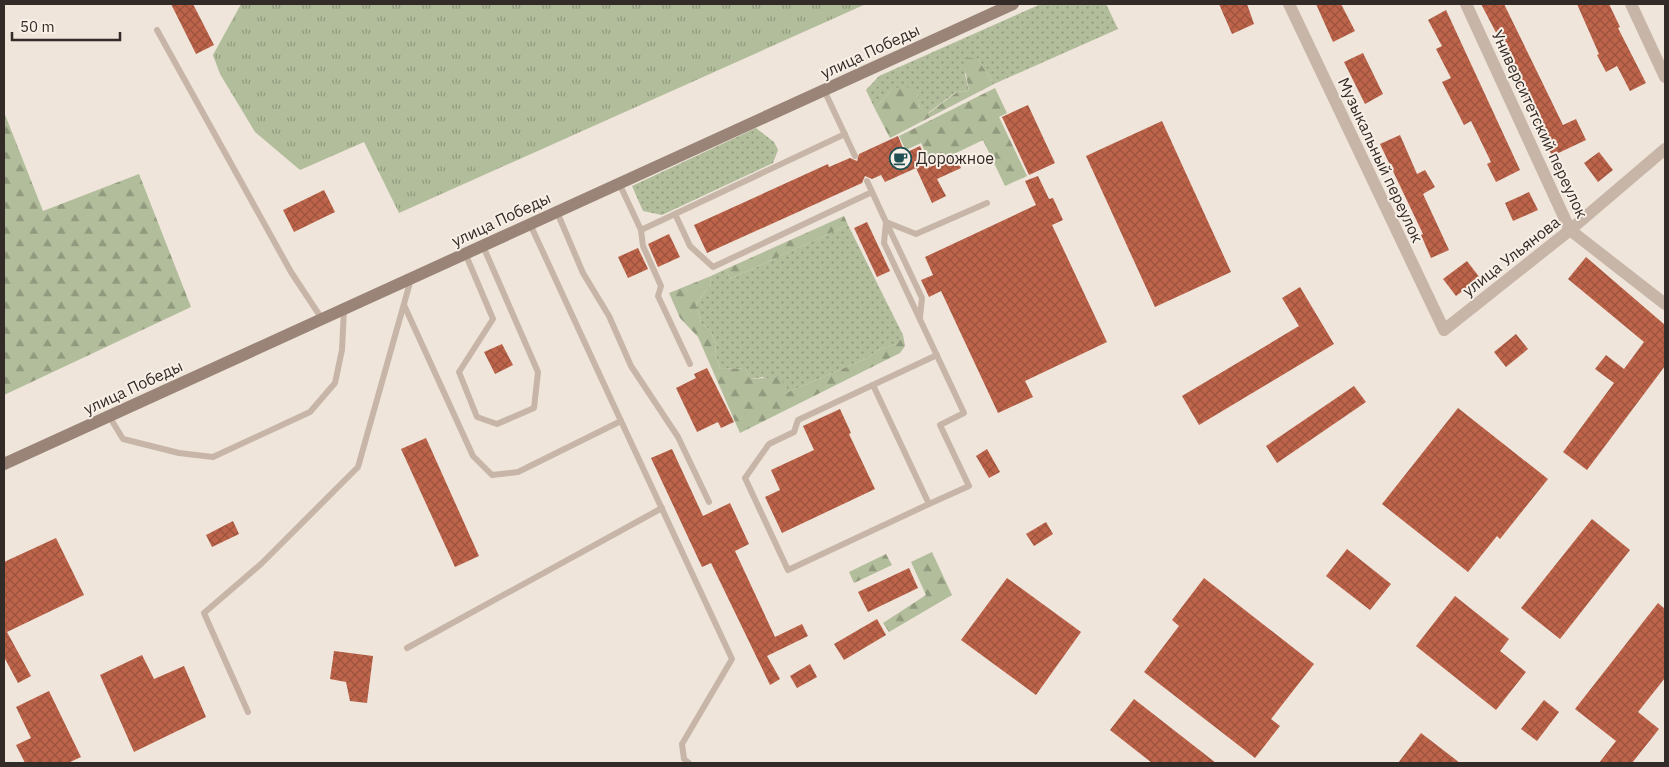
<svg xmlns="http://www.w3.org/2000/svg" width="1669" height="767" viewBox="0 0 1669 767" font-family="'IBM Plex Sans',sans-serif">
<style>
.grass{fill:url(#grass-dots)}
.forest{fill:url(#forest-firs)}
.park{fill:url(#park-tufts)}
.building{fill:url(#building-cross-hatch)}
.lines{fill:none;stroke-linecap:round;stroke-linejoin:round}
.lane{stroke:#c7b5a7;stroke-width:6}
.street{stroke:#c7b5a7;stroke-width:12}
.secondary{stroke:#9a8478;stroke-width:12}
.labels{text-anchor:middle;stroke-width:4;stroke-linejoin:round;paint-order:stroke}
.street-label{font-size:16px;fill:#332b27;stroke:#f8efe6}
.poi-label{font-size:16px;fill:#332b27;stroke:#f8efe6;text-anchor:start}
</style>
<defs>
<pattern id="grass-dots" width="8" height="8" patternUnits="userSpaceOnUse" patternTransform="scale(1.25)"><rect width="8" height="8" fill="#b2bd9b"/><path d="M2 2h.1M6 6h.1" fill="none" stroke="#919a7e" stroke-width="1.8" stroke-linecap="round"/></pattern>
<pattern id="forest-firs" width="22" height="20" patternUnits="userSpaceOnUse" patternTransform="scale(1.25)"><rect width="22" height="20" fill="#b2bd9b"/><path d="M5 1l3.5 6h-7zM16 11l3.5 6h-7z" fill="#919a7e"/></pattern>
<pattern id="park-tufts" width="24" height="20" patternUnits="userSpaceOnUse" patternTransform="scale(1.25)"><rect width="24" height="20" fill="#b2bd9b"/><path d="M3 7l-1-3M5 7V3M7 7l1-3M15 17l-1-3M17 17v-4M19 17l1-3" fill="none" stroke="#919a7e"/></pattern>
<pattern id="building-cross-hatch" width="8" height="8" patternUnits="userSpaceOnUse" patternTransform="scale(1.25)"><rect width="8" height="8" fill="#be644a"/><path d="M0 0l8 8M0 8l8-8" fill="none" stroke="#9b533e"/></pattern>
</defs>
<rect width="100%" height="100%" fill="#efe5da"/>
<g class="grass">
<path d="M1041 4H1106L1118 29 994 84 977 58 965 74 969 91 956 92 928 113 920 108 917 94 892 89 875 109 866 90 879 76Z"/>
<path d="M756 128 774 142 778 150 773 163 662 215 643 211 632 186Z"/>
<path d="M848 225 903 335 897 344 880 349 865 359 786 393 763 377 751 379 745 368 720 369 715 353 716 344 710 330 701 323 696 304 710 285 711 276 726 269 730 279Z"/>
</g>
<g class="forest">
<path d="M963 58H977L994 84 890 138 875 109 892 89 906 86 917 94 920 108 929 113 957 92 969 91Z"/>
<path d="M995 88 1007 113 999 117 1027 176 1005 186 983 140 931 165 921 143 906 150 899 136Z"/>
<path d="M4 112 43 211 139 174 191 307 4 395Z"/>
<path d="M844 216 848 225 730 279 726 269Z"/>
<path d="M711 276 710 285 696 304 701 323 710 330 716 344 715 353 720 369 745 368 751 379 778 377 787 387 786 393 865 359 880 349 897 344 903 335 905 346 900 353 740 433 698 337 680 318 669 293Z"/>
<path d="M932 552 952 595 889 632 883 623 926 595 911 562Z"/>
<path d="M886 554 892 565 854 583 849 572Z"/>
</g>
<path class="park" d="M241 4H866L399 213 364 142 300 170 255 132 220 74 213 55Z"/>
<g class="building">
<path d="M171 4H193L214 45 196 54Z"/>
<path d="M1219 4H1247L1254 24 1232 34Z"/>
<path d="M1316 4H1341L1355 31 1333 42Z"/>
<path d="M1481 4H1504L1563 125 1576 119 1586 140 1552 156 1499 43 1501 42Z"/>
<path d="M1577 4H1609L1620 27 1618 28 1646 83 1630 91 1617 66 1606 72 1597 55 1599 54Z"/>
<path d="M1446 10 1520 170 1496 182 1487 164 1491 162 1471 121 1464 125 1442 82 1451 78 1436 49 1442 46 1428 20Z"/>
<path d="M1363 53 1383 94 1365 104 1344 62Z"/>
<path d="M1028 105 1055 163 1029 175 1002 117Z"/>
<path d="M1162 121 1231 272 1155 307 1086 156Z"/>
<path d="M1400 135 1417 174 1425 170 1435 187 1423 194 1449 250 1431 258 1421 235 1423 234 1380 144Z"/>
<path d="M898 136 905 153 920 146 930 167 955 155 961 168 937 179 946 196 932 203 916 168 885 182 881 175 872 179 865 176 862 183 707 253 694 225 828 164 829 167 850 158 857 161 859 154Z"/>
<path d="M1599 152 1613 170 1598 182 1584 163Z"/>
<path d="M1038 176 1049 199 1053 198 1063 220 1052 225 1107 342 1025 381 1033 397 998 413 941 291 929 297 921 280 933 275 925 257 1036 205 1025 181Z"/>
<path d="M324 190 335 212 294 232 283 210Z"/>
<path d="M1529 192 1538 210 1513 221 1505 203Z"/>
<path d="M867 222 890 271 877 277 854 228Z"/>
<path d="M669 234 680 257 658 267 648 244Z"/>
<path d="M638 248 648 269 628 278 618 257Z"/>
<path d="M1586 257 1665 325V366L1587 470 1563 452 1614 383 1595 369 1606 355 1624 369 1644 342 1568 279Z"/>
<path d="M1467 261 1480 278 1456 296 1443 279Z"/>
<path d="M1300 287 1334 344 1199 425 1182 396 1299 326 1282 298Z"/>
<path d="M1516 334 1528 349 1506 367 1494 352Z"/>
<path d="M502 344 513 365 495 374 484 352Z"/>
<path d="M707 368 734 422 721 428 718 422 697 432 676 388 696 378 694 374Z"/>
<path d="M1354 386 1366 402 1277 463 1266 446Z"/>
<path d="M1458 408 1548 479 1500 539 1497 536 1468 572 1382 504Z"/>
<path d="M840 409 851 433 849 434 875 489 782 533 765 497 780 490 771 470 814 450 803 426Z"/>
<path d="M426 438 479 556 455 567 401 449Z"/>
<path d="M672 449 703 516 730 503 749 544 735 551 775 637 802 624 808 636 767 656 780 679 770 685 711 563 702 567 651 458Z"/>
<path d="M987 449 1000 472 989 478 976 456Z"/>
<path d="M1592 519 1630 550 1560 639 1521 608Z"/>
<path d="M233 521 239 534 212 547 206 535Z"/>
<path d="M1046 522 1053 534 1034 546 1026 534Z"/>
<path d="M56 538 84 595 7 632 31 676 18 683 4 657V562Z"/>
<path d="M1347 549 1391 584 1370 610 1326 576Z"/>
<path d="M909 568 918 588 868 612 858 592Z"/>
<path d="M1007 578 1081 632 1036 695 961 640Z"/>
<path d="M1204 578 1314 664 1271 719 1280 726 1255 758 1144 672 1179 626 1172 620Z"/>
<path d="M1455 596 1509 639 1500 651 1526 672 1496 710 1416 646Z"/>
<path d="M1658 603 1665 609V678L1638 712 1659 729 1632 763H1599L1616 741 1575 709Z"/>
<path d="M877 619 886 635 844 660 834 644Z"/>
<path d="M334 651 373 656 367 703 350 701 346 682 330 679Z"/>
<path d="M142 655 154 679 184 666 206 717 134 752 100 675Z"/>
<path d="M810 664 817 677 797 688 790 676Z"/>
<path d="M49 691 81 757 68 763H25L16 745 31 738 16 707Z"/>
<path d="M1134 699 1216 763H1152L1110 730Z"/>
<path d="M1544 700 1559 712 1537 741 1521 729Z"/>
<path d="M1421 733 1460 763H1398Z"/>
</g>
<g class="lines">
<g class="lane">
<path d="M157 30 291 272 322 319"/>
<path d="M824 90 855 156"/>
<path d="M867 181 886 222 884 243 964 413 940 425 969 486 929 504 873 385"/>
<path d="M619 183 641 230 845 134"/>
<path d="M557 212 583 273 609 316 631 366 678 437 709 502"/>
<path d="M675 214 690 246 713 267 872 192"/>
<path d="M641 230 643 246 661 286 658 296 690 364"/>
<path d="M465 253 493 319 459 372 477 417 497 424 534 408 538 372 483 246"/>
<path d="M404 305 473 456 492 475 518 472 621 421 530 224"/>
<path d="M920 317 922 298 886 222 916 234 987 203"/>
<path d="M109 416 123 439 179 453 213 457 310 412 335 383 342 350 344 309"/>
<path d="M621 421 732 659 682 744 684 759 689 763"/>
<path d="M929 504 788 570 745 478 769 444 794 432 798 420 937 355"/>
<path d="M407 648 662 508"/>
<path d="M248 712 204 613 261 564 358 467 411 279"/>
</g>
<g class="street">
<path d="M1289 4 1444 330 1570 230 1665 149"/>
<path d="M1466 4 1570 230 1665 304"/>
<path d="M1631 4 1665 77"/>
</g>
<path class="secondary" d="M4 464 1013 4"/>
</g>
<defs>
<symbol id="cafe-ring" viewBox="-11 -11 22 22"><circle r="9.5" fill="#f8efe6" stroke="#1f4f52" stroke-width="1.5"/><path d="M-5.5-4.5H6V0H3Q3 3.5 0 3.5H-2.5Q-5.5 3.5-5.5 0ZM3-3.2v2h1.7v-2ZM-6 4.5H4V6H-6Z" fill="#1f4f52"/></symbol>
</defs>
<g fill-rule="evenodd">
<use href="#cafe-ring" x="888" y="146" width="25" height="25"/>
</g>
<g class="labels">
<g class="street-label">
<text transform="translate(870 51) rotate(-25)" y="6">улица Победы</text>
<text transform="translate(1540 124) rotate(65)" y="6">Университетский переулок</text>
<text transform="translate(1381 160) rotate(65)" y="6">Музыкальный переулок</text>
<text transform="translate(501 219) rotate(-25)" y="6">улица Победы</text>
<text transform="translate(1511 256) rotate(-38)" y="6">улица Ульянова</text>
<text transform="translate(133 387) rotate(-25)" y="6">улица Победы</text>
</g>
<g class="poi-label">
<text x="916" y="164">Дорожное</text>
</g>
</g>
<rect width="1669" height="767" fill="none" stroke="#332b27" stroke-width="10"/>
<path d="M12 32v8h108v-8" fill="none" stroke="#332b27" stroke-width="2.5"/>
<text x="20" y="32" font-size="15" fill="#332b27" stroke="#f8efe6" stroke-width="4" paint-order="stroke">50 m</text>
</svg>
